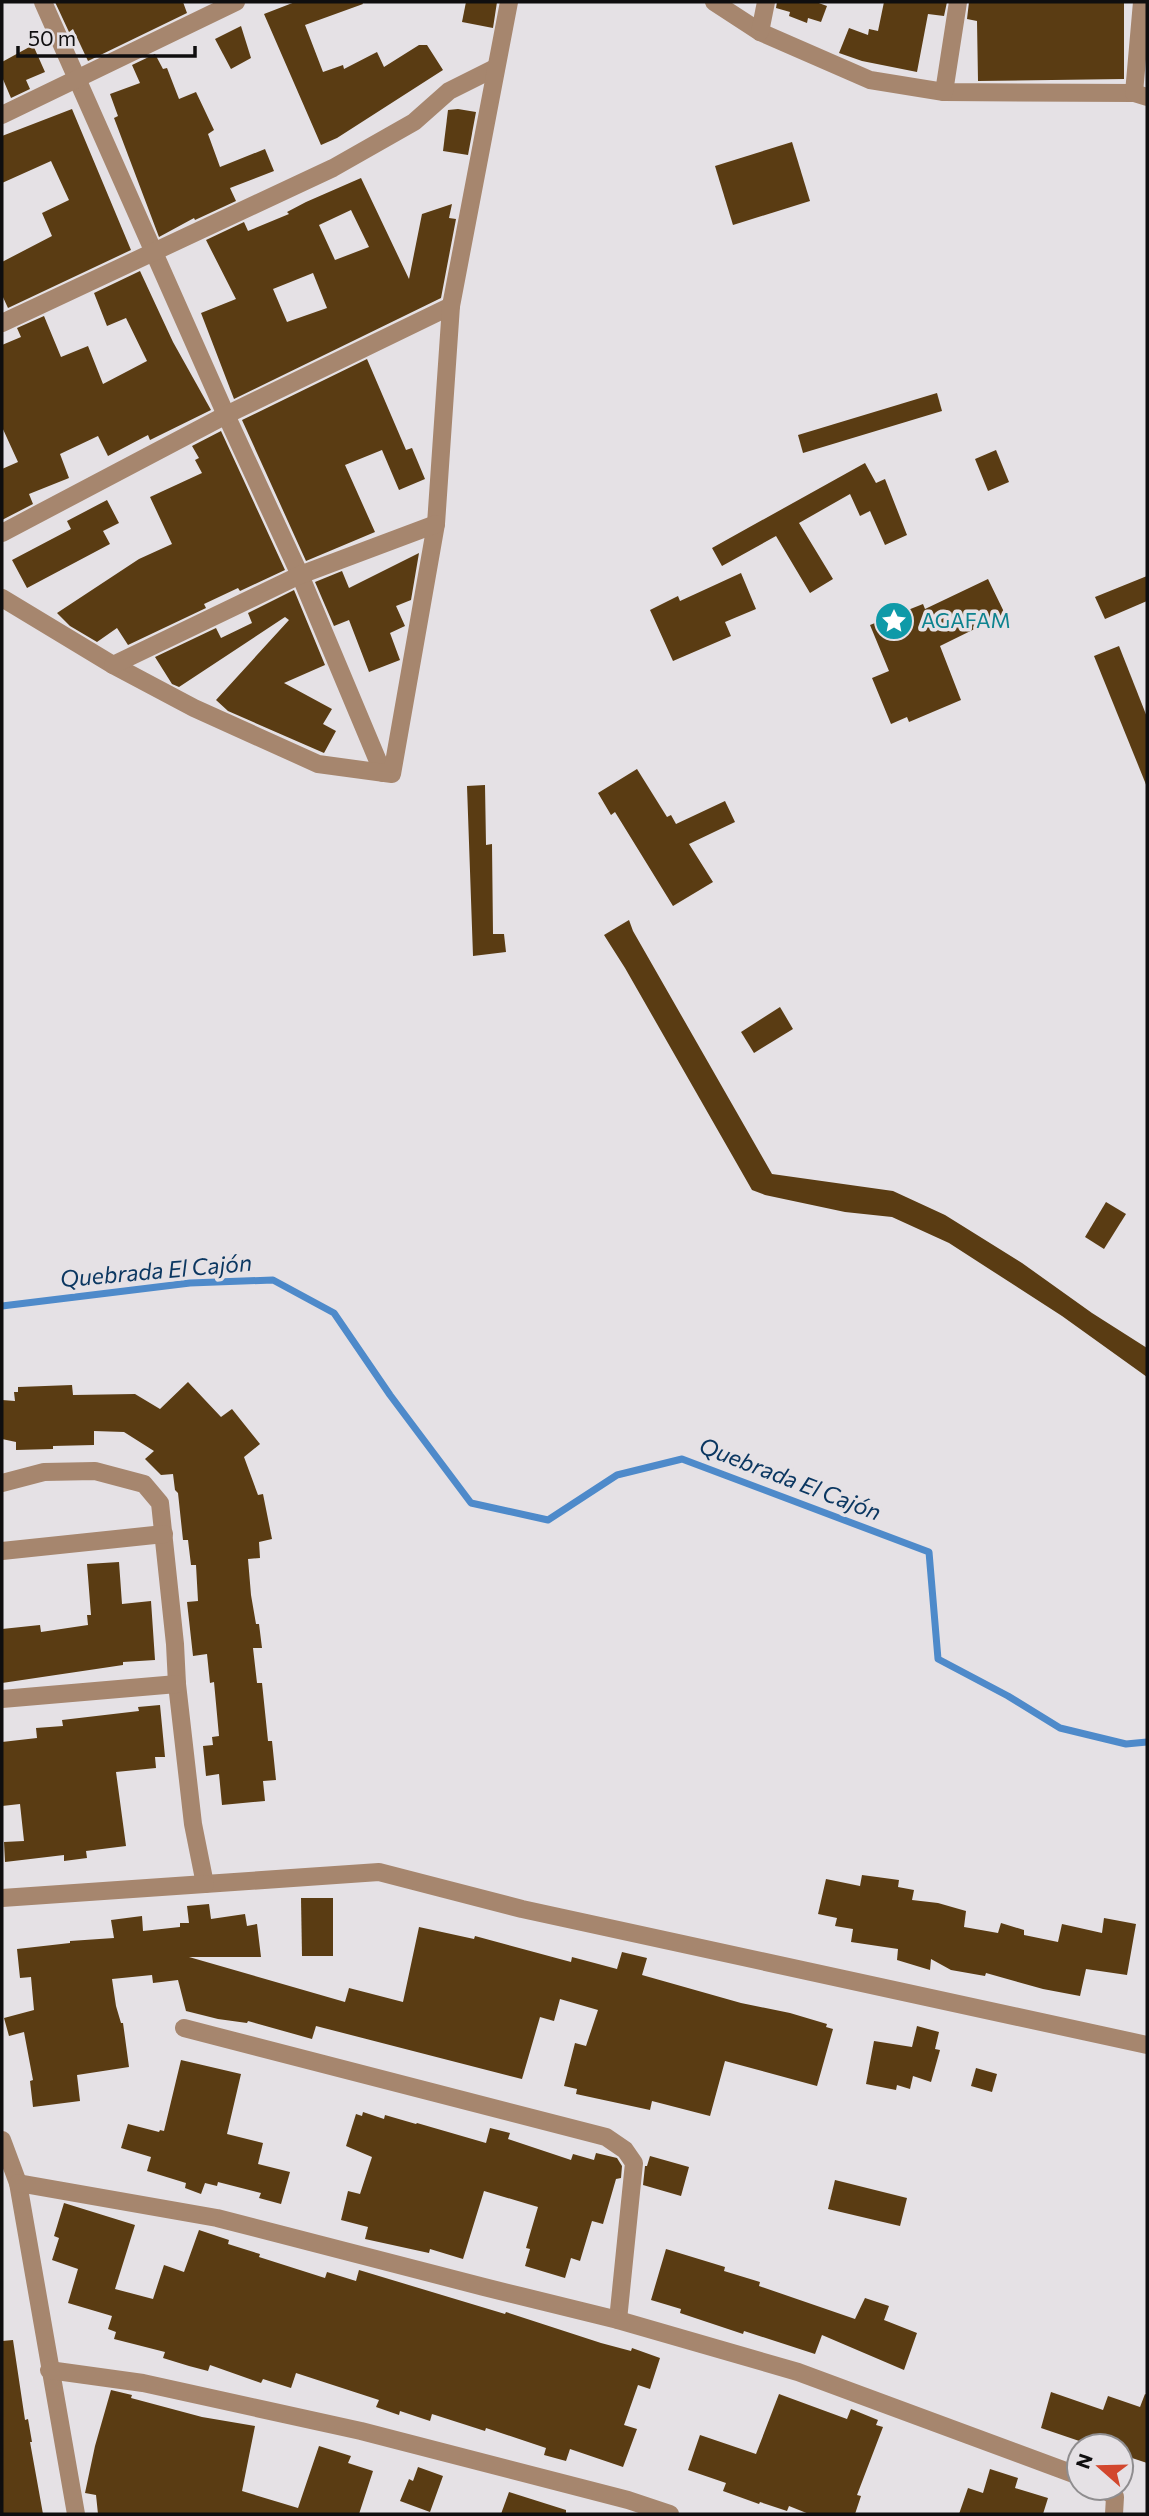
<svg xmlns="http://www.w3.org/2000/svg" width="1149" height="2516" viewBox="0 0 1149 2516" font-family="Commissioner,sans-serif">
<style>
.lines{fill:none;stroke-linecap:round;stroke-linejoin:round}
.stream{stroke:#4e8aca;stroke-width:7}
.building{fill:#5a3c13;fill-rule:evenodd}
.minor{stroke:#a6866e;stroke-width:18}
.labels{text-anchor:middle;stroke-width:7;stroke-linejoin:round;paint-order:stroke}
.culture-label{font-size:21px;fill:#0d838f;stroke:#e5e1e5;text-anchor:start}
.water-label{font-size:23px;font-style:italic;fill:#0b3761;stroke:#e5e1e5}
</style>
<rect width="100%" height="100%" fill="#e5e1e5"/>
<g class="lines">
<path class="stream" d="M2 1306 190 1283 273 1280 334 1313 390 1395 471 1503 548 1520 617 1475 682 1459 929 1552 938 1659 1008 1696 1060 1728 1126 1744 1147 1742"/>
</g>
<g class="building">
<path d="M55 2H183L187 13 88 61 73 29 69 32Z"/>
<path d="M295 2H362L363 4 305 25 323 72 343 65 344 69 377 52 384 67 419 45H427L443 70 337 138 321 145 264 14Z"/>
<path d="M466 2H497L493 28 462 22Z"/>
<path d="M777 2H816L827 6 821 22 808 18 807 23 789 16 790 12 776 8Z"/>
<path d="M884 2H947L944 16 928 14 917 72 862 61 839 53 849 28 868 35 869 29 878 31Z"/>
<path d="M969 2H1124V79L978 81 977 21 967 19Z"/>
<path d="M241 26 251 58 231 69 215 39Z"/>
<path d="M33 45 45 72 26 80 30 89 11 98 2 77V62Z"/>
<path d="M155 54 163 69 167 68 179 99 196 92 214 130 208 134 220 167 265 149 274 171 230 188 236 201 195 220 194 218 159 237 114 118 118 116 110 94 140 83 132 65Z"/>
<path d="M72 109 131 250 8 308 2 295V262L52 236 42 213 69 200 51 161 2 183V136Z"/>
<path d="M458 109 476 112 468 155 443 151 448 110Z"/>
<path d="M792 142 810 201 733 225 715 166Z"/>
<path d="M361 178 409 279 422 214 452 204 449 218 456 219 441 298 234 399 201 313 236 299 206 240 244 222 248 231 289 214 287 212 306 202ZM351 210 369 247 335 260 319 225ZM313 273 327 308 287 322 273 289Z"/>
<path d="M140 271 173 342 211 410 150 440 148 435 108 456 98 436 60 454 69 478 29 494 33 504 2 520V469L18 462 2 427V345L21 337 17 328 44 316 61 357 88 346 103 384 147 361 126 318 107 326 94 293Z"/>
<path d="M367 359 406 450 412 448 425 479 399 490 382 450 345 465 375 532 306 561 242 420Z"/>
<path d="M937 393 942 411 803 453 798 435Z"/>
<path d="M221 431 285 570 240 591 238 588 204 604 206 608 128 645 117 628 97 642 70 626 57 613 139 559 172 544 150 497 202 473 195 460 199 458 192 446Z"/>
<path d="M996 450 1009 482 988 491 975 459Z"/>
<path d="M865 463 876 483 885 479 907 535 885 545 870 511 860 516 850 494 799 523 833 579 810 593 776 536 722 566 712 548Z"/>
<path d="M107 500 119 523 103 531 110 544 27 588 12 560 71 529 67 521Z"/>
<path d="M419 553 411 600 396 606 405 626 390 633 400 660 369 672 349 620 334 626 315 582 342 571 349 588Z"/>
<path d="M741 573 756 609 725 622 731 636 673 661 650 610 678 596 680 601Z"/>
<path d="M1147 576V601L1105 619 1095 597Z"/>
<path d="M988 579 1005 614 940 646 961 700 909 722 907 717 891 724 872 678 889 671 870 625 923 604 925 609Z"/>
<path d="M294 590 325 665 284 683 332 709 323 724 336 731 324 753 228 711 216 700 289 620 285 617 179 687 172 684 155 657 216 628 221 638 252 623 248 613Z"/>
<path d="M1119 646 1147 717V787L1094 656Z"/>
<path d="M637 769 667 817 671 815 676 824 725 801 735 822 689 844 713 882 673 906 615 812 611 815 598 793Z"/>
<path d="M485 785 486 845 492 844 493 934H504L506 952 473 956 467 786Z"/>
<path d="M629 920 633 931 772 1174 893 1191 945 1215 1022 1263 1092 1313 1147 1348V1377L1062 1316 949 1243 892 1217 845 1212 765 1195 752 1190 625 968 604 935Z"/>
<path d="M780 1007 793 1029 754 1053 741 1032Z"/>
<path d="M1106 1202 1126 1214 1104 1249 1085 1237Z"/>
<path d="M188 1382 221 1417 232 1409 260 1444 244 1457 258 1495 263 1494 272 1539 259 1542 260 1558 248 1559 251 1595 256 1624H259L262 1648H253L257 1683H262L268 1741H272L276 1780 263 1781 265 1801 222 1805 219 1774 206 1776 203 1746 213 1745 212 1737 219 1736 214 1682 210 1683 207 1654 193 1656 187 1602 198 1601 196 1565H191L188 1540H183L178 1493 175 1490 173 1474 161 1475 145 1459 154 1451 124 1432 94 1431V1445L53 1446V1449L16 1450V1442L2 1439V1400L15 1401 14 1392H18V1387L72 1385 73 1395 135 1394 160 1409Z"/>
<path d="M119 1562 122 1604 151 1601 155 1660 123 1662V1665L2 1683V1629L40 1625 41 1632 88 1625 87 1615H91L87 1564Z"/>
<path d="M160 1705 165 1757H155L156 1768 116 1772 126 1846 86 1851 87 1858 64 1861V1855L5 1862 4 1842 24 1841 20 1804 2 1806V1742L37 1738 36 1728 63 1726 62 1720 139 1711 138 1707Z"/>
<path d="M862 1875 899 1880 898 1887 914 1890 912 1900 938 1903 966 1911 964 1927 998 1933 1001 1923 1024 1930V1935L1058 1942 1062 1924 1102 1933 1104 1918 1136 1924 1127 1975 1086 1969 1080 1996 1043 1989 986 1973 985 1976 951 1970 931 1959 930 1970 897 1960 898 1949 851 1942 853 1929 835 1926 837 1918 818 1914 826 1879 860 1886Z"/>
<path d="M301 1898H333V1956H302Z"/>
<path d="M209 1904 211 1919 245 1914 247 1926 257 1924 261 1957H189L345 2002 349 1988 403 2002 419 1927 474 1939 475 1936 571 1962 572 1957 617 1969 622 1952 647 1958 642 1975 741 2003 790 2013 827 2024 826 2027 833 2029 817 2086 725 2061 710 2116 652 2101 650 2110 576 2094 577 2089 564 2086 575 2043 586 2046 598 2010 560 1999 554 2021 540 2017 522 2079 316 2026 312 2039 248 2021 247 2023 218 2019 186 2011 178 1980 153 1983 152 1975 112 1979 116 2006 121 2023H123L129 2067 77 2075 80 2101 33 2107 30 2081 33 2080 24 2032 9 2036 4 2018 34 2010 31 1977 20 1978 17 1949 70 1943V1941L114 1938 111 1920 142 1916 143 1931 180 1927V1923H189L187 1906Z"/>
<path d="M917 2026 939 2032 935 2049 940 2050 931 2082 913 2076 910 2089 897 2085 896 2090 866 2084 874 2041 912 2047Z"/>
<path d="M181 2060 241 2074 227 2134 263 2143 258 2164 290 2172 281 2204 259 2198 261 2193 218 2182 217 2186 205 2183 201 2194 185 2188 186 2183 147 2171 151 2157 121 2148 128 2124 159 2132 160 2130 164 2131Z"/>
<path d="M976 2068 997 2074 992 2092 971 2086Z"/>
<path d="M363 2112 384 2119 385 2115 416 2124 417 2123 486 2143 490 2128 510 2133 508 2139 571 2160 573 2154 594 2160 596 2153 617 2158 622 2166 621 2178 616 2179 603 2224 592 2221 580 2261 571 2258 565 2278 525 2266 530 2249 526 2248 538 2207 484 2191 463 2259 430 2249 429 2253 365 2239 368 2227 341 2220 348 2191 360 2194 372 2157 346 2146 356 2114 362 2116Z"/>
<path d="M650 2156 689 2167 681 2196 643 2185 645 2166H647Z"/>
<path d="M835 2180 907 2198 900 2226 828 2209Z"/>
<path d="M64 2203 135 2225 115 2289 153 2299 164 2265 184 2272 199 2230 229 2240 228 2244 260 2254 259 2257 325 2278 327 2272 356 2281 359 2270 505 2314 506 2312 601 2343 631 2351 632 2348 660 2358 650 2389 638 2385 624 2425 637 2429 623 2467 570 2449 566 2461 544 2455 546 2448 486 2428 485 2431 432 2414 430 2421 400 2411 399 2415 376 2407 379 2400 296 2373 291 2388 263 2379 261 2383 210 2365 208 2371 189 2366 163 2358 165 2352 114 2339 116 2332 108 2329 112 2316 68 2303 78 2269 52 2260 59 2238 54 2236Z"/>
<path d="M666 2249 725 2267 724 2271 760 2282 759 2286 855 2319 865 2298 889 2306 884 2320 917 2333 904 2370 822 2335 815 2354 744 2331 743 2334 680 2313 681 2309 651 2300Z"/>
<path d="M13 2340 25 2420 28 2419 32 2442H30L43 2514H2V2341Z"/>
<path d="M111 2390 132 2395 131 2398 202 2417 255 2426 242 2491 298 2508 319 2446 351 2456 348 2463 373 2471 359 2514H98L96 2495 85 2493 95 2446Z"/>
<path d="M1051 2392 1103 2410 1108 2396 1140 2407 1145 2394 1147 2395V2463L1123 2455 1126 2446H1094L1041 2428Z"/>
<path d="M779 2394 847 2419 851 2409 878 2420 876 2425 883 2427 857 2495 861 2496 855 2514H809L789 2506 787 2511 760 2502 759 2504 723 2491 726 2483 688 2470 700 2435 756 2454Z"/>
<path d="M418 2467 443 2476 430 2512 400 2501 409 2479 413 2481Z"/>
<path d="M990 2469 1018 2478 1015 2488 1048 2498 1043 2514H959L968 2488 983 2493Z"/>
<path d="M509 2492 566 2510V2514H501Z"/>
</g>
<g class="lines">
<g class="minor">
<path d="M43 2 226 415 300 575 383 773"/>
<path d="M714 2 760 32 870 80 944 92 1134 93 1147 97"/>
<path d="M760 32 766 2"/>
<path d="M944 92 958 2"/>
<path d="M1134 93 1142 2"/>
<path d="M2 115 236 2"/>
<path d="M2 323 333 168 414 122 449 91 495 68"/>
<path d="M2 533 226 415 451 306"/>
<path d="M2 598 113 665 194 708 318 764 392 774 436 524 451 306 509 2"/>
<path d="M113 665 300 575 436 524"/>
<path d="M2 1483 44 1472 95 1471 144 1484 160 1503 175 1644 177 1684 193 1824 205 1884 379 1872 522 1909 1147 2045"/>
<path d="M2 1551 164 1534"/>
<path d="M2 1699 177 1684"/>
<path d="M2 1898 205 1884"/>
<path d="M184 2028 606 2137 625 2150 634 2163 618 2320"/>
<path d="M2 2140 18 2183 76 2514"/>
<path d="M18 2183 217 2218 484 2287 618 2320 798 2372 1079 2476"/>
<path d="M49 2370 143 2383 361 2431 628 2500 670 2514"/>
<path d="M1103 2488 1115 2497 1114 2514"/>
</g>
</g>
<defs>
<symbol id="sight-disc" viewBox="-11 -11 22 22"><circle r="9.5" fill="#0f9aa8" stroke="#e5e1e5"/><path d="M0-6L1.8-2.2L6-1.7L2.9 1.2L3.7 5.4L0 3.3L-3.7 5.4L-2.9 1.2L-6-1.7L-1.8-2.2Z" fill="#fff"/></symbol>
</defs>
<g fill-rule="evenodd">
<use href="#sight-disc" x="872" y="599" width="44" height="44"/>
</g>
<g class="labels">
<g class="culture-label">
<text x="921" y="628">AGAFAM</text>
</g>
<g class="water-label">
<text transform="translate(156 1271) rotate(-5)" y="8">Quebrada El Cajón</text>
<text transform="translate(790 1479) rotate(21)" y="8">Quebrada El Cajón</text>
</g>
</g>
<rect width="1149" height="2516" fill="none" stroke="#0f0e0f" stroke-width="7"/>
<g transform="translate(1100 2467) rotate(290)"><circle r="33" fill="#e5e1e5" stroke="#8f8d8f" stroke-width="2"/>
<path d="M0-5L12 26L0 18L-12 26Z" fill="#d2472e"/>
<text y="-10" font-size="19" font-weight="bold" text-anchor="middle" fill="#0f0e0f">N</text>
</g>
<path d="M18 46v10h177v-10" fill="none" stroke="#0f0e0f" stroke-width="3.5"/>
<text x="28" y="46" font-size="21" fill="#0f0e0f" stroke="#e5e1e5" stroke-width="5" paint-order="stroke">50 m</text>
</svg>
